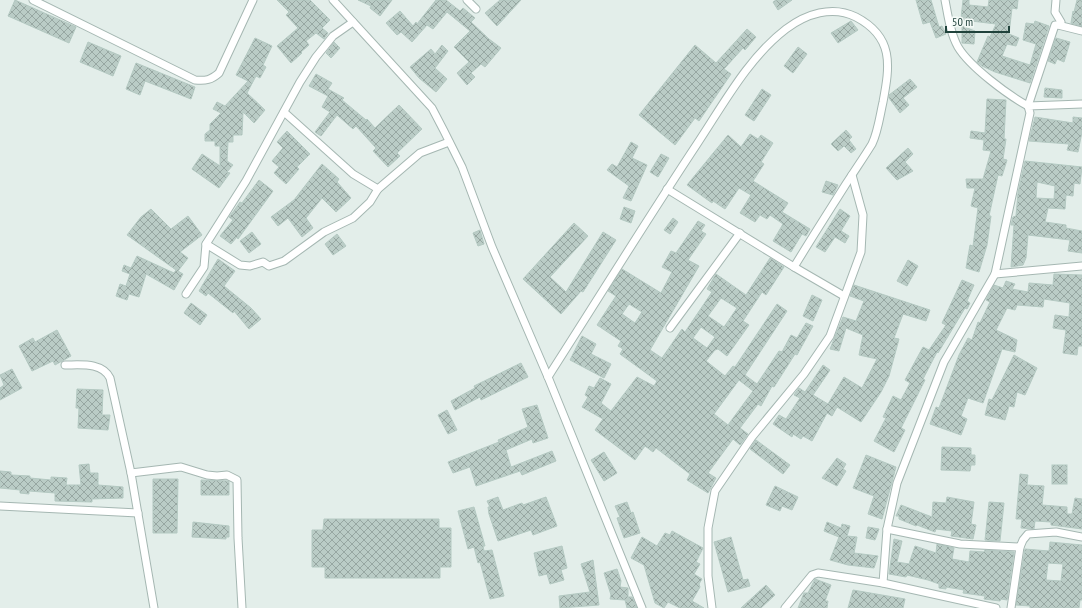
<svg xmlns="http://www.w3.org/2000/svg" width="1082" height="608" viewBox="0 0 1082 608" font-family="'PT Sans Narrow',sans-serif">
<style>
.building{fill:url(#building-cross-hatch);stroke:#b4c9c2;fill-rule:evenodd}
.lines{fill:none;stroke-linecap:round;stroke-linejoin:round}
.minor-casing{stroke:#a5b7b2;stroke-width:9}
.minor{stroke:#fff;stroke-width:7}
</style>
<defs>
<pattern id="building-cross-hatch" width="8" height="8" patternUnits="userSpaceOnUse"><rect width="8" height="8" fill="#baccc6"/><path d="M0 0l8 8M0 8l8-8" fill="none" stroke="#97a7a2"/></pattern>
</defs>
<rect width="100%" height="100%" fill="#e3eeea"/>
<g class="building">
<path d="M15 0 76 27 69 43 8 16Z"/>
<path d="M277 0H310L330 20 322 28 328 33 324 39 316 33 306 41 309 45 301 52 302 53 291 63 277 46 298 28 286 15 289 12Z"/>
<path d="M358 0H392L380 16 370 8 371 6Z"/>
<path d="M436 0H446L460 11 463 8 475 18 471 22 489 39 501 48 485 67 481 64 471 73 475 77 467 85 457 73 469 62 454 47 470 31 447 12 433 29 427 25 412 42 401 32 397 35 386 23 400 11 413 26 416 22 417 24Z"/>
<path d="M500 0H521L497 26 485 13Z"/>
<path d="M776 0H792L778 10 773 2Z"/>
<path d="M916 0H931L939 27 942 26 946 34 936 38 930 22 923 24Z"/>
<path d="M963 0H969V5L988 7 989 0H1018L1017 9 1012 8 1009 34 1019 38 1016 46 1007 44 1002 56 1030 65 1036 44 1023 40 1026 23 1034 24 1035 21 1049 26 1030 83 995 72 982 66 977 62 988 36 990 37 996 24 963 20 961 18Z"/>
<path d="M1077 0H1082V26L1071 23 1073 11 1074 12Z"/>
<path d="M851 21 858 30 838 43 831 33Z"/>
<path d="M962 26 975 31 974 44 962 43Z"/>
<path d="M747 29 756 37 745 50 743 48 724 69 731 74 699 121 695 118 675 145 639 115 695 45 716 63Z"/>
<path d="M255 38 272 46 263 65 266 67 260 78 256 76 247 93 265 110 254 123 243 112 242 135H233V142H228L227 161 233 165 227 172 230 173 219 188 192 169 202 154 220 166V146H215V141H205V134L210 130V124L221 113 213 109 217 102 225 106 248 81 236 75Z"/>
<path d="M1056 38 1070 42 1064 62 1057 59 1055 64 1048 61Z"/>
<path d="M88 42 121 56 113 76 80 62Z"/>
<path d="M334 42 340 48 331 58 326 53Z"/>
<path d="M442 45 448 51 435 68 447 79 436 92 419 78 410 67 431 49 435 54Z"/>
<path d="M798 47 807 54 793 73 784 66Z"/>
<path d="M136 63 195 87 191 99 145 81 140 95 126 89Z"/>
<path d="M316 74 332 83 328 89 344 98 342 100 366 120 367 119 375 128 399 105 422 129 397 153 400 156 388 167 373 151 376 148 356 126 353 129 337 115 321 136 315 132 330 112 322 107 328 96 309 86Z"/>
<path d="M910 79 917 87 903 98 909 105 900 113 889 98V95Z"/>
<path d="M1045 88 1062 90V98L1044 97Z"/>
<path d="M762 89 771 95 754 121 745 115Z"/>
<path d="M987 99 1006 100 1004 139H1006L1003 159 1007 160 1002 176 998 175 989 216H991L987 245 979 272 966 268 970 245 973 246 978 208 971 206 975 188H967L966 179H983L991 151 983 150 984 140 970 138 971 131 985 133Z"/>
<path d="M1035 117 1073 123V117L1082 118V132L1078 152 1067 150 1069 144 1029 141Z"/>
<path d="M846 130 852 137 849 140 856 149 851 153 844 146 838 151 831 144Z"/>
<path d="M287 131 310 154 297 167 299 169 286 184 274 173 279 167 272 161 283 148 277 142Z"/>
<path d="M750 134 758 139 761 135 773 143 761 162 764 164 753 181 788 203 782 212 810 229 806 236 802 234 791 252 773 241 783 224 770 215 767 219 760 215 755 222 740 213 751 195 739 188 725 209 713 201 712 203 687 185 728 135 741 147Z"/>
<path d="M631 142 638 146 632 158 647 165 631 201 623 198 629 186 607 170 612 164 617 167Z"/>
<path d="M908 148 913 154 905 162 913 171 897 180 886 168Z"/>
<path d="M661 154 669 158 658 177 650 172Z"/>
<path d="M1025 161 1082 167 1080 184 1074 183 1073 196 1066 195 1065 209 1048 208 1045 222 1066 225V228L1082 231V253L1068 251 1070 240 1028 235 1026 258 1023 265 1011 267 1014 225H1011L1013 217 1016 216 1018 193ZM1037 182 1055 186 1054 199 1036 198Z"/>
<path d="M322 164 339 179 337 182 351 198 336 212 322 198 306 218 313 228 302 237 288 218 278 226 271 217 294 200Z"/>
<path d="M259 180 273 191 238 239 237 237 231 244 220 236 233 220 229 217 233 212 240 202 242 203Z"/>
<path d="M826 181 838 185 833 195 822 192Z"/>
<path d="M624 207 635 211 631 223 620 219Z"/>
<path d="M151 209 171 229 188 216 202 235 180 252 188 258 178 271 183 274 174 290 146 274 139 297 129 294 127 300 116 296 120 284 126 286 130 274 122 271 124 265 131 268 137 256 174 273 176 270 127 235 141 217Z"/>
<path d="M840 209 850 216 841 231 849 236 845 243 835 237 825 252 816 247Z"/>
<path d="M673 218 678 222 670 234 664 230Z"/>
<path d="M698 221 705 225 701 231 706 234 688 260 699 266 650 350 662 358 682 329 685 332 712 292 707 289 716 274 746 295 770 258 784 267 766 295 762 292 743 321 749 325 727 356 718 349 715 350 706 361 725 376 733 366 735 367 777 304 787 311 745 375 757 384 779 351 782 352 791 335 797 338 806 323 813 326 797 355 795 354 774 387 772 386 761 406 758 404 740 428 748 434 740 445 733 439 708 473 716 478 708 493 687 480 690 474 656 448 653 452 645 446 635 460 595 430 603 419 582 407 588 397 585 395 589 386 594 388 600 378 611 384 601 403 611 411 637 377 654 386 657 381 620 354 623 349 618 346 621 341 597 325 616 296 608 291 622 269 661 293 672 272 662 267 671 251 676 253ZM721 298 737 308 724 327 708 316ZM629 304 642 312 635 323 622 314ZM701 327 715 337 707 348 693 338ZM739 380 753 391 728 425 714 414Z"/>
<path d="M574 223 588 236 550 277 566 292 603 232 616 240 583 292 581 291 561 314 523 279Z"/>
<path d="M480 230 484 244 478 246 473 233Z"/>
<path d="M252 232 261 244 249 253 240 241Z"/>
<path d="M337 234 346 246 333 255 325 244Z"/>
<path d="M218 259 235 271 224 286 251 308 261 319 249 329 234 311 233 313 208 293 206 296 199 291Z"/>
<path d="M908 260 918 266 907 286 897 281Z"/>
<path d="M1054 274 1082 275V346H1078L1077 355 1063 353 1066 330 1053 328 1055 315 1069 317 1070 303 1044 299 1043 307 1017 305 1015 310 1007 308 996 330 1017 340 1015 352 1002 349 983 403 968 398 961 416 967 419 961 435 930 424 936 407 939 408 959 355 968 338 972 340 978 322 980 323 990 302 986 300 994 285 1003 288 1006 281 1015 284 1012 289 1028 292 1029 283 1053 285Z"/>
<path d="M962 280 974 285 967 301 970 303 967 309 965 308 938 353 937 352 923 379 925 380 901 428 905 430 894 452 874 441 886 418 883 417 893 396 901 400 910 383 905 380 923 347 929 350 946 325 942 323Z"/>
<path d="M854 285 930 310 926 321 903 314 894 338 899 339 889 376 881 392 861 422 837 407 832 416 827 413 812 441 803 436 801 439 793 434 792 437 773 424 779 415 786 419 800 398 794 395 796 392 799 388 805 392 823 365 830 370 813 395 828 404 844 377 862 388 877 359 859 355 863 335 846 328 839 351 830 349 843 317 856 321 864 301 850 296Z"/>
<path d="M812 295 822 300 813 321 803 316Z"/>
<path d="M191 303 207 315 200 325 184 313Z"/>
<path d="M57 330 71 356 55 365 53 361 32 371 19 346 33 338 35 342Z"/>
<path d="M582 336 596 344 591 354 611 364 604 378 570 360Z"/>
<path d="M1014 355 1037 368 1025 395 1017 392 1014 407 1009 406 1005 420 985 415 989 399 992 400Z"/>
<path d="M521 363 528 377 481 400 480 397 455 410 451 401 475 388 474 386Z"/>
<path d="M12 369 22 388 0 400V388L4 385 0 375Z"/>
<path d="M77 389 103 390 102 415H110L108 430 78 428 79 408H76Z"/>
<path d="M537 405 548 438 533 443 532 439 506 450 511 467 552 451 556 461 522 475 520 471 476 486 470 467 453 473 448 462 499 442 498 440 528 427 522 409Z"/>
<path d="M447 410 457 430 448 434 438 415Z"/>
<path d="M756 440 790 465 783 474 750 449Z"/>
<path d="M942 447 971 448V455H975V465H971L970 471 941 470Z"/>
<path d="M604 452 617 473 604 481 591 460Z"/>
<path d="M866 455 896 467 882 519 868 514 874 496 853 488Z"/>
<path d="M837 458 846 464 843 469 846 471 837 486 822 478Z"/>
<path d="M89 464 90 473H98V485L123 487V498L92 499V502L55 501V493L29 491V494L20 493V490L0 488V471L11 472V475L30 476V478L51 480V477L67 478 66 485H81L79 465Z"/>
<rect x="1052" y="465" width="15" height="19"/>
<path d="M1020 474 1028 475 1027 485 1044 486 1042 505 1067 507V514H1072L1075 498 1082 499V529L1051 525V522L1035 521 1034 529 1021 528 1022 519H1016Z"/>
<path d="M153 479H178L177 533H153Z"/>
<path d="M201 480 229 481V495H201Z"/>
<path d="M775 486 798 497 792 510 782 506 780 511 766 505Z"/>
<path d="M498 497 503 510 522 503 523 505 546 497 557 526 533 535 531 530 498 541 489 514 488 507H490L487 501Z"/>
<path d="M947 497 974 502 971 524 976 525 973 539 951 536 952 531 936 529 935 532 917 525 916 526 899 519V516H896L901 505 932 517 933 502 946 503Z"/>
<path d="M627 502 631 513 633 512 640 533 624 538 617 518 620 517 615 506Z"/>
<path d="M989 502 1004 503 1000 541 985 540Z"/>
<path d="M474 507 485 546H483L484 551 492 550 504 596 490 599 480 562 478 563 474 547 468 549 458 511Z"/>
<path d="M324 519H439V528H451V567H440V578H325V567H312V530H323Z"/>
<path d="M193 522 229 526V537H226V539L192 537Z"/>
<path d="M827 522 841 528 842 524 850 526 847 536 857 537 854 553 878 556 874 568 848 565 830 560 839 537 824 531Z"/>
<path d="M868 527 879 529 875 540 866 538Z"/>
<path d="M672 531 703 548 696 562 700 564 694 574 702 579 699 584 700 587 692 601 704 608H680L668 602 664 608 655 603 644 565 631 558 642 537 657 546 665 533 670 535Z"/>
<path d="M731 537 743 580 748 579 750 586 728 592 714 542Z"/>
<path d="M894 539 902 541 897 562 909 564 915 546 936 553 937 544 954 548 952 559 969 562 970 551 984 552 985 550 1014 552 1007 600 1001 599 1000 601 984 599 985 596 963 593 964 590 946 587V589L939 588V584L928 580 907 575 906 577 889 574Z"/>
<path d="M1050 542 1082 545V600H1080L1079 608H1030V606L1016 605 1025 549 1049 551ZM1048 563 1063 564 1061 581 1046 580Z"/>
<path d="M562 546 567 568 561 570 564 580 550 584 547 574 539 576 534 553Z"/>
<path d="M593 560 599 605 560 608 559 596 590 592 581 564Z"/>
<path d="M617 569 621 581 620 587 628 588V597H632L637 608H627L625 600 610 599 611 595 604 573Z"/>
<path d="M815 579 831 585 825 601H828L827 608H798L804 593H808Z"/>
<path d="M766 585 775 595 761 608H741Z"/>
<path d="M853 590 905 599 903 608H848Z"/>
</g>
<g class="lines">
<defs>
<g id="minor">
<path d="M33 0 195 80C206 81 211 80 219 73L253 0"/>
<path d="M333 0 432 108 444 131 462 167 492 247 548 377 642 608"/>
<path d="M467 0 476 9"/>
<path d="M945 0C948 15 950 33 958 47 970 67 1008 95 1028 106L1055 25H1058L1061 22 1055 12 1056 0"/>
<path d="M1058 25 1082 31"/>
<path d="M284 112 353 174 378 189 420 153 449 142"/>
<path d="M667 189 794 267 844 296"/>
<path d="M206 244 240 265 250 266 263 262 269 266 284 261 324 232 353 218 370 202 378 189"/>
<path d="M995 274 1082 266"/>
<path d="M186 294 204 267 206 244 246 181 300 82 316 57 333 36 353 22"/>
<path d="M670 328 740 233"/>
<path d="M65 365C81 365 102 362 110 378L131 473 154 608"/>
<path d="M548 377C598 299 646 221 697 144 723 105 748 58 786 29 806 14 832 5 856 17 894 37 890 65 883 102 880 115 878 132 872 144 864 157 855 170 846 184 829 211 811 239 794 267"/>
<path d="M131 473 181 467 207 475 217 476 227 475 237 480 238 538 242 608"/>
<path d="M0 506 138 513"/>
<path d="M887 529 960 544 1020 547"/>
<path d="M883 583 887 529 897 483 944 362 995 274 1030 113 1028 106 1082 104"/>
<path d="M712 608 708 576V528L715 491 752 437 804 374 830 336 861 252 863 215 852 175"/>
<path d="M785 608 812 575 818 573 883 583 996 608"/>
<path d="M1011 608 1020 547 1023 540 1028 534 1056 532 1082 537"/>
</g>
</defs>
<use href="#minor" class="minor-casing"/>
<use href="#minor" class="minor"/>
</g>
<path d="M946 26v6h63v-6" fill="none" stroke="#20423b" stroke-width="2"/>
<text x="952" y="26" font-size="12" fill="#20423b" stroke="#f4faf7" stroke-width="3" paint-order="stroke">50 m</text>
</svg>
